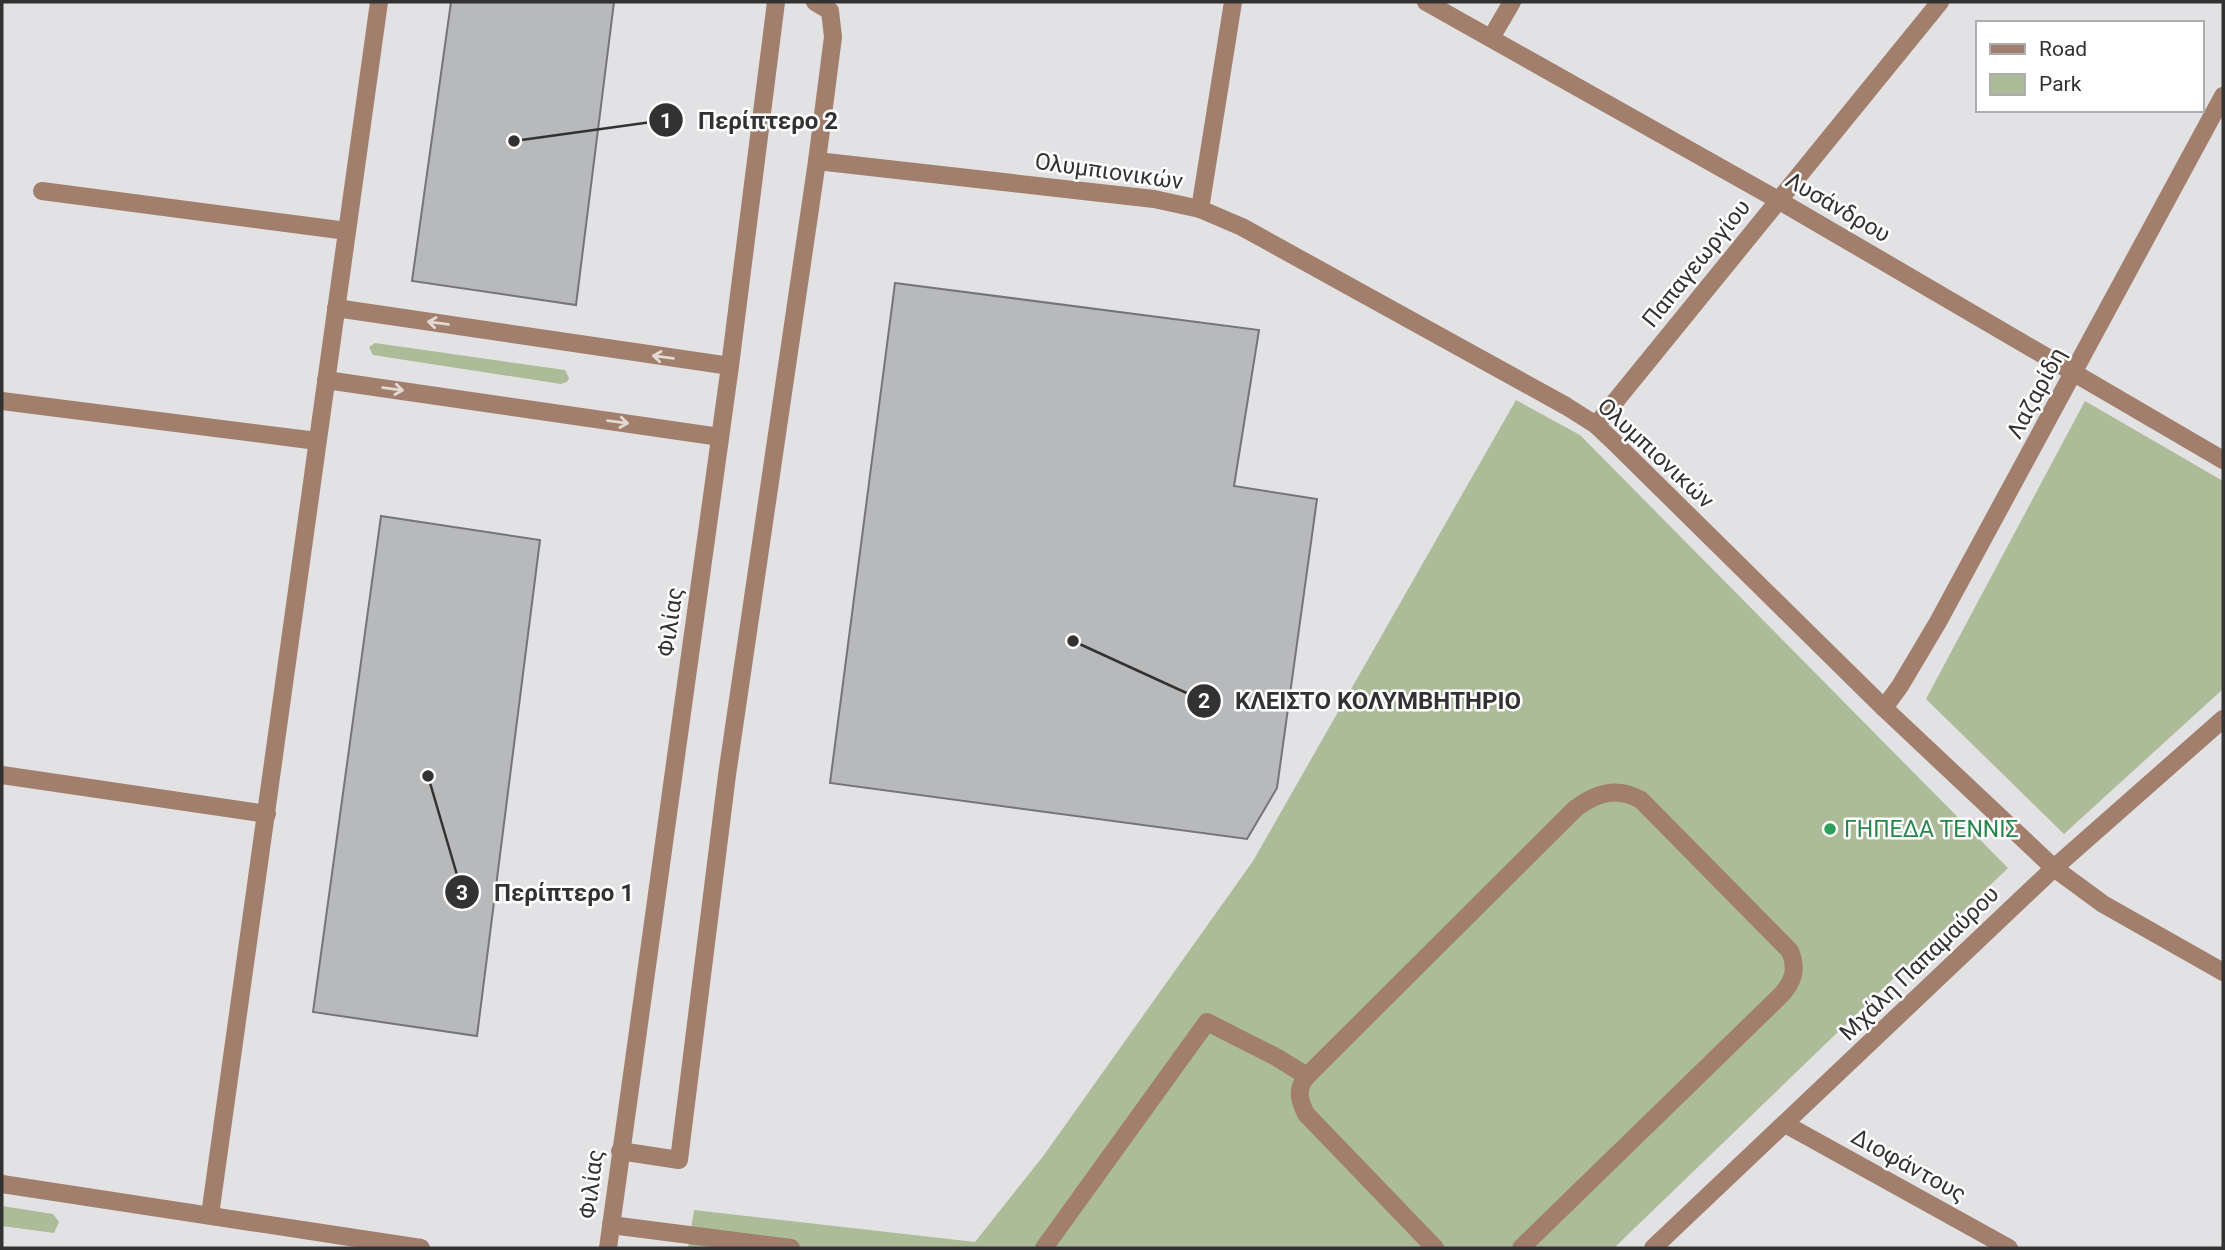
<svg xmlns="http://www.w3.org/2000/svg" width="2225" height="1250" viewBox="0 0 2225 1250" font-family="Roboto,sans-serif">
<style>
.green{fill:#acbc98}
.building{fill:#b8b9bb;stroke:#757577;stroke-width:2}
.lines{fill:none;stroke-linecap:round;stroke-linejoin:round}
.minor{stroke:#a27f6c;stroke-width:18}
.oneway{stroke:#e3d9d3}
.leisure-dot{fill:#2e9e5b;stroke:#fff;stroke-width:2.5}
.labels{text-anchor:middle;stroke-width:5;stroke-linejoin:round;paint-order:stroke}
.street-label{font-size:23px;fill:#323233;stroke:#fff}
.leisure-label{font-size:23px;fill:#27864d;stroke:#fff;text-anchor:start}
.leader{fill:none;stroke:#323233;stroke-width:2.5}
.callout-dot{fill:#323233;stroke:#fff;stroke-width:2.5}
.mark-label{font-size:21px;text-anchor:middle;font-weight:bold;fill:#fff}
.callout-label{font-size:24px;text-anchor:middle;font-weight:bold;fill:#323233;stroke:#fff;stroke-width:5;stroke-linejoin:round;paint-order:stroke}
</style>
<rect width="100%" height="100%" fill="#e2e2e4"/>
<g class="green">
<path d="M375 343 565 370 569 378 567 382 561 384 373 355 369 347Z"/>
<path d="M1516 400 1580 435 2008 868 1614 1248H688L694 1210 975 1242 1044 1155 1253 861Z"/>
<path d="M2085 401 2223 481V689L2064 834 1926 699Z"/>
<path d="M2 1206 53 1214 59 1222 54 1233 2 1226Z"/>
</g>
<g class="building">
<path d="M451 2H614L576 305 412 281Z"/>
<path d="M895 283 1259 330 1234 486 1317 499 1277 788 1247 839 830 783Z"/>
<path d="M381 516 540 540 477 1036 313 1012Z"/>
</g>
<g class="lines">
<g class="minor">
<path d="M1426 2 1778 200 2223 460"/>
<path d="M1491 38 1512 2"/>
<path d="M817 161 1154 199 1200 209 1242 227 1566 406 1596 425 1614 442 1884 708 2054 868 2103 904 2223 972"/>
<path d="M42 191 347 231"/>
<path d="M1200 209 1233 2"/>
<path d="M336 308 730 366"/>
<path d="M326 380 720 437"/>
<path d="M2 401 317 441"/>
<path d="M1596 425 1940 2"/>
<path d="M1884 708 1900 686 1938 622 2223 96"/>
<path d="M2 775 267 814"/>
<path d="M1307 1076 1576 808C1598 792 1617 787 1641 800L1790 951C1798 970 1793 983 1779 997L1521 1248"/>
<path d="M1785 1124 2009 1248"/>
<path d="M620 1151 679 1160 727 775 817 161 833 37 830 11 815 2"/>
<path d="M2 1184 421 1248"/>
<path d="M210 1215 379 2"/>
<path d="M611 1225 791 1248"/>
<path d="M608 1248 730 366 776 2"/>
<path d="M1044 1248 1207 1022 1276 1057 1307 1076C1296 1089 1299 1100 1306 1114L1435 1248"/>
<path d="M1653 1248 2054 868 2223 719"/>
</g>
</g>
<defs><path id="oneway-shaft" d="M-6 0H5M1.5-3L5.5 0L1.5 3" fill="none" stroke-width="1.6" stroke-linecap="round" stroke-linejoin="round" transform="scale(1.75)"/></defs>
<g class="oneway">
<use href="#oneway-shaft" transform="translate(438 323) rotate(-172)"/>
<use href="#oneway-shaft" transform="translate(663 357) rotate(-172)"/>
<use href="#oneway-shaft" transform="translate(393 389) rotate(8)"/>
<use href="#oneway-shaft" transform="translate(618 422) rotate(8)"/>
</g>
<circle class="leisure-dot" cx="1830" cy="829" r="7"/>
<g class="labels">
<g class="street-label">
<text transform="translate(1109 171) rotate(8)" y="8">Ολυμπιονικών</text>
<text transform="translate(1838 207) rotate(30)" y="8">Λυσάνδρου</text>
<text transform="translate(1696 263) rotate(-51)" y="8">Παπαγεωργίου</text>
<text transform="translate(2036 393) rotate(-62)" y="8">Λαζαρίδη</text>
<text transform="translate(1656 453) rotate(43)" y="8">Ολυμπιονικών</text>
<text transform="translate(670 622) rotate(-82)" y="8">Φιλίας</text>
<text transform="translate(1919 963) rotate(-44)" y="8">Μχάλη Παπαμαύρου</text>
<text transform="translate(1909 1165) rotate(29)" y="8">Διοφάντους</text>
<text transform="translate(591 1184) rotate(-83)" y="8">Φιλίας</text>
</g>
<g class="leisure-label">
<text x="1844" y="837">ΓΗΠΕΔΑ ΤΕΝΝΙΣ</text>
</g>
</g>
<path class="leader" d="M514 141L666 120M1073 641L1204 701M428 776L462 892"/>
<g class="callout-dot">
<circle cx="514" cy="141" r="7"/>
<circle cx="1073" cy="641" r="7"/>
<circle cx="428" cy="776" r="7"/>
<circle cx="666" cy="120" r="18"/>
<circle cx="1204" cy="701" r="18"/>
<circle cx="462" cy="892" r="18"/>
</g>
<g class="mark-label">
<text x="666" y="128">1</text>
<text x="1204" y="708">2</text>
<text x="462" y="900">3</text>
</g>
<g class="callout-label">
<text x="768" y="129">Περίπτερο 2</text>
<text x="1378" y="709">ΚΛΕΙΣΤΟ ΚΟΛΥΜΒΗΤΗΡΙΟ</text>
<text x="564" y="901">Περίπτερο 1</text>
</g>
<rect width="2225" height="1250" fill="none" stroke="#323233" stroke-width="7"/>
<rect x="1976" y="21" width="228" height="91" fill="#ffffff" stroke="#adadad" stroke-width="2"/>
<rect x="1990" y="44" width="35" height="10" fill="#a27f6c" stroke="#adadad" stroke-width="2"/>
<text x="2039" y="56" font-size="21" fill="#323233">Road</text>
<rect x="1990" y="74" width="35" height="21" fill="#acbc98" stroke="#adadad" stroke-width="2"/>
<text x="2039" y="91" font-size="21" fill="#323233">Park</text>
</svg>
